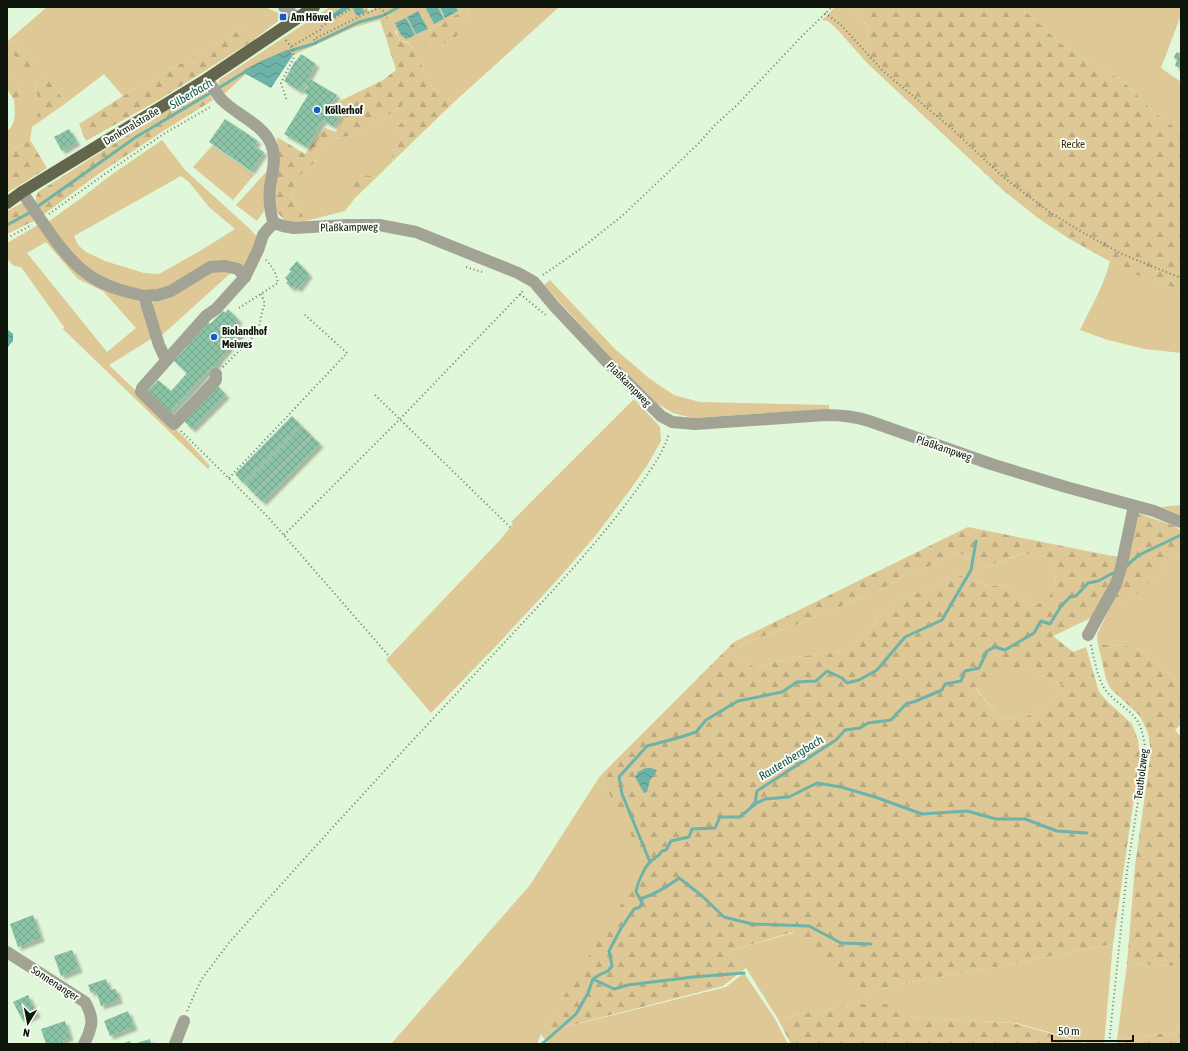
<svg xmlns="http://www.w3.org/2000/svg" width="1188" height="1051" viewBox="0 0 1188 1051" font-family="'Asap Condensed',sans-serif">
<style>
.green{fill:#dec895;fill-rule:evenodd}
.forest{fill:url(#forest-firs);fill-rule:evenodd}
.water{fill:url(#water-waves)}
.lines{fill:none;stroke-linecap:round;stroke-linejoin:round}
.stream{stroke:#6eb3aa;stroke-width:3}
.building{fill:url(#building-cross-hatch);filter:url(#shadow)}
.path{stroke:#6f7d69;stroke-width:2;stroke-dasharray:1 3;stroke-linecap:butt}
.minor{stroke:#a2a395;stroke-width:12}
.major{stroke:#63654c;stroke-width:12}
.poi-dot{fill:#185ac5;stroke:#fafef8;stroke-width:1.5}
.labels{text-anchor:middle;stroke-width:4;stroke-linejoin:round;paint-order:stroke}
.poi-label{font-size:11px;font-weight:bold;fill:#0e150b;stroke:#fafef8;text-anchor:start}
.street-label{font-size:11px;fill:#0e150b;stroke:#fafef8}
.park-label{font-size:11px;fill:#3f2f04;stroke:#fafef8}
.water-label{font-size:12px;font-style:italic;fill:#15514c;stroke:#fafef8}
</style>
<defs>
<pattern id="forest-firs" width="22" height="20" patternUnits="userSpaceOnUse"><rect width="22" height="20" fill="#dec895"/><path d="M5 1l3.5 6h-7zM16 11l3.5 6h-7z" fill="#bdab7f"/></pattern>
<pattern id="water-waves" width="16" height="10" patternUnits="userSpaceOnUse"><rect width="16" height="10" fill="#6eb3aa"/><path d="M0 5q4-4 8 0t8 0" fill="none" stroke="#599089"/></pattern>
<pattern id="building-cross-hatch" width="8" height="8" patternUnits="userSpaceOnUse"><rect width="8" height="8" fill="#8bc3a6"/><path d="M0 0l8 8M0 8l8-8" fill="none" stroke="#77a78e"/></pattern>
<filter id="shadow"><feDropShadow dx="3.5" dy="3.5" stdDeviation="1" flood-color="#0004"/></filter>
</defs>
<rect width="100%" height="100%" fill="#e1f7d9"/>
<g class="green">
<path d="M47 7H265L281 14 278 21 252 41 244 28 123 96 104 74 66 103 46 76 34 83 40 103 37 121 32 127 30 140 7 153V131C17 124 15 110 14 100L22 93 7 70V57L12 53 35 63 11 38Z"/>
<path d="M330 7H342L332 14 334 18 352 7H356L353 9 364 13 361 7H367L369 11 378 7H425L434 24 444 19 438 7H440L445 18 458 11 456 7H458L461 12 421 36 465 23 469 7H559L453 103 433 89 415 51 408 42 400 41 396 31 387 29 385 35 380 20 355 27 293 55 290 51 244 70 246 74 224 94 218 85 219 80Z"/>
<path d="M835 7H855L853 10 870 28 864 55 867 63 836 28 828 21 822 20Z"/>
<path d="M1020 7H1181V15L1161 68 1181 82V132L1155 113 1123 81 1061 44 1031 16Z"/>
<path d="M411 100 419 107 398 126 402 138 391 153 393 161 377 177 359 174 351 194 355 198 345 211 306 221 292 197 296 179 313 164 331 140 361 133Z"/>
<path d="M162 140 185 170 250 229 258 238 245 269 235 265 161 290 145 291 126 288 86 269 68 249 48 222 84 196 111 175ZM181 176 189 182 209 207 235 229 200 251 159 274 144 273 105 261 86 252 78 245 74 236Z"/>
<path d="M212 146 254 175 233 200 193 167Z"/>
<path d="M269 169 264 211 257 221 236 205Z"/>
<path d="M38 225 62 252 135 298 145 309 151 339 109 365 185 438 210 466 208 469 63 329 64 327 21 267 14 266 7 259V243ZM46 242 78 279 103 291 136 328 107 352 27 253Z"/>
<path d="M1110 261C1132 274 1156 282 1181 290V353L1145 349 1108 340 1080 330C1091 307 1104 286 1110 261Z"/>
<path d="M234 270 160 337 152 307 154 299 212 272Z"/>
<path d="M550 280 615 349 650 379 674 395 700 402 829 405V409L692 418 673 413 656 403 611 358 544 285Z"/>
<path d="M634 399 660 427 661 441 648 464 630 490 596 535 559 578 496 646 431 713 386 660 500 540 513 524 511 522Z"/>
<path d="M1181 505V515L1161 507Z"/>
<path d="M1181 552V684L1136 647 1098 644 1097 635 1109 609 1133 598Z"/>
<path d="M950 553 963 554 980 569 1025 553 1048 558 1056 578 1049 599 1034 606 1011 585 989 586 954 573 932 590 905 595 878 615 871 630 843 652 801 656 754 667 731 652 744 643 807 621 882 589 908 573 934 565Z"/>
<path d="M995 670H1025L1062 685 1045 708 1020 719 1000 718 975 687Z"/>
<path d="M600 776 647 864 541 1033 726 987 744 973 775 1019 788 1044H548L541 1034 537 1044H391L530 885Z"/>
<path d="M796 932 869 993 900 984 1001 966 1113 944 1104 1044H1091L1016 1023 907 1017 854 1004 778 1019 746 968 729 951Z"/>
<path d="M1127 964 1181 966V1031L1117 1040Z"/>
</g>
<g class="forest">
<path d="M458 7H469L465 23 454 40 427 49 421 36 461 12Z"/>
<path d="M855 7H1020L1031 16 1061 44 1123 81 1155 113 1181 132V290L1150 280 1125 270 1068 238 1038 218 1004 191 867 63 864 55 870 28 853 10Z"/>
<path d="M244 28 252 41 162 98 86 141 79 124 123 96Z"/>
<path d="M393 28 400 41 408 43 415 51 433 89 453 103 393 161 391 153 402 138 398 126 418 107 411 100 361 133 331 140 313 164 296 179 292 197 306 221V224L285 221 277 212 274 204 279 162 277 137 305 154 325 128 336 132 345 111 339 106 340 101 383 80 396 70 385 35 386 29Z"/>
<path d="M11 38 35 63 28 70 12 53 7 57V42Z"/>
<path d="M7 70 22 93 14 100 7 89Z"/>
<path d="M46 76 66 103 32 127C43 111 39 100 34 83Z"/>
<path d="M203 87 213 100 160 133 97 175 43 215C38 207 33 201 38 192Z"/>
<path d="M30 140 47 168 7 193V153Z"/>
<path d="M359 174 377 177 355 198 351 194 350 185Z"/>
<path d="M22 203 36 220 7 234V211Z"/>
<path d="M1137 513 1175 526 1181 531V552L1133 598 1053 636 1073 652 1086 647 1099 692 1108 702 1132 724 1138 740 1140 756 1113 944 1001 966 900 984 869 993 856 986 793 932 729 951 746 968 723 986 541 1033 646 864 600 776 734 642 968 527 1117 557ZM950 553 963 554 980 569 1024 553 1048 558 1056 578 1049 598 1034 606 1011 585 989 586 954 573 932 590 905 595 878 615 871 630 843 652 801 656 754 667 731 652 744 643 807 621 882 589 908 573 934 565ZM995 670H1025L1062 685 1045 708 1020 719 1000 718 975 688Z"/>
<path d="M1098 644 1136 647 1181 684V724L1175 730 1181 737V966L1127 964 1135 866 1151 752 1148 733 1140 716 1110 688 1106 679Z"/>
<path d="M854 1004H901L908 1017 1013 1023 1088 1044H791L778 1019Z"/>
<path d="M1181 1031V1044H1117V1040Z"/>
</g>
<g class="water">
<path d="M342 7H352L334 18 332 14Z"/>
<path d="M356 7H361L365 13 357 16 353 9Z"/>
<path d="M425 7H438L444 19 434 24Z"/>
<path d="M440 7H456L458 11 445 18Z"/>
<path d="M418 11 428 29 416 34 407 17Z"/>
<path d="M406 18 415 35 409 38 406 39 401 35 395 23Z"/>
<path d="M287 50 290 51 293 55 271 88 246 74 244 70 261 61Z"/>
<path d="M7 329 13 334V341L7 348Z"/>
<path d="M646 768H651L657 770 655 774 650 780 647 792 644 793 635 777 638 772Z"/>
</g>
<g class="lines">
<g class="stream">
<path d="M286 52 313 44 359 22 382 16 399 7"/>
<path d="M217 89 248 70"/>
<path d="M37 207 136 137 212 92"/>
<path d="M7 225 31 212"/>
<path d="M1126 566 1139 555 1181 535"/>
<path d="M755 804 765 799 789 797 817 783 841 787 875 797 922 814 967 811 996 819H1025L1057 831 1087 833"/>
<path d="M650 862 622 794 619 777 647 746 681 737 696 732 706 720 738 701 782 692 797 682 816 681 827 671 842 678 847 683 859 680 877 670 905 637 942 620 971 570 976 541"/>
<path d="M640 899C656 894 666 888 679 878L701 895 724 917 752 924 809 926 841 943 871 944"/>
<path d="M593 979 614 989 628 985 693 977 744 973"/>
<path d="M542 1044 576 1014 588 993 593 979 599 975 608 971 612 966 609 951 620 930 634 909 640 907 642 902 636 892C637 884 644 868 650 862 655 857 658 858 662 851L666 850 671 841 689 837 692 829 715 828 720 817H740L755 804 757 791 836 740 845 730 860 728 868 723 891 720 906 704 916 701 942 690 945 684 961 681 965 671 979 668 987 651 995 647 1005 650 1034 633 1041 621 1050 624 1061 606 1070 597 1076 596 1088 583 1098 581 1113 573"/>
</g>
</g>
<g class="building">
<path d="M1177 52 1181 54V68L1175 66 1177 60 1175 59 1174 57 1176 53Z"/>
<path d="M301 54 316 64 308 78 337 95 329 107 340 114 333 126 323 120 307 147 284 134 308 95 303 92 308 86 304 83 300 91 284 81 295 61H296Z"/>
<path d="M225 119 258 141 254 146 264 152 251 171 209 142Z"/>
<path d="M69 129 77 142 62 151 54 137Z"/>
<path d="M297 261 309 274 298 289 294 286 292 288 286 283 288 281 285 278 291 271 289 270Z"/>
<path d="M228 309 239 320 236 323 244 330 229 346 230 347 218 361 219 362 213 368 212 367 169 414 146 393 158 380 171 391 187 373 174 361 187 347 184 344 206 320 210 324 223 311 225 313Z"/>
<path d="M218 386 226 395 192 429 184 421Z"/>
<path d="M292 416 301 425 243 483 235 474Z"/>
<path d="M302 426 311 435 253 493 245 484Z"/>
<path d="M312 436 320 444 263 502 254 494Z"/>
<path d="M33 915 41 938 18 947 10 924Z"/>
<path d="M72 950 79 969 61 976 54 956Z"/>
<path d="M106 979 110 990 116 989 119 1000 101 1006 96 991 91 993 88 985Z"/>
<path d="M28 995 37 1014 23 1021 13 1002Z"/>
<path d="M128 1011 134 1027 110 1036 104 1021Z"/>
<path d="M65 1021 70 1037 63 1040 64 1044H46L41 1029Z"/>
<path d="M150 1039 151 1044H134Z"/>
<path d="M130 1041 131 1044H121Z"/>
</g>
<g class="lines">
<g class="path">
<path d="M363 7 367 13 381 7"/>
<path d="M381 7 387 18"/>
<path d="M404 7 405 10"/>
<path d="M825 13 841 25 882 70 952 129 1003 177 1051 213 1082 232 1122 254 1181 278"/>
<path d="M286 40C290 46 294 49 294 57L281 83 287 101"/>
<path d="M316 44 314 39 367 13"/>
<path d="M292 46 320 30 322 26 354 7"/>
<path d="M49 214 102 176 162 135 212 106"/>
<path d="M7 238 32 225"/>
<path d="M466 267 482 272"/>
<path d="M543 275 579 250 622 216 697 145 715 125 737 105 802 36 832 7"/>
<path d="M520 294 547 316"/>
<path d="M239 308 278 283C276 273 273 267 266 260"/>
<path d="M223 367 257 333C261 324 260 314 265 304L261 293"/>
<path d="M375 395 510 527"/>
<path d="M181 431 268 517 389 656"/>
<path d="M229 478 347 353 304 314"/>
<path d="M284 535 400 419 524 290"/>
<path d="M1091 645C1094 658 1097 675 1103 686 1111 701 1129 707 1138 722 1143 730 1144 742 1146 751L1127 871 1109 1044"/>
<path d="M187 1011 201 980 228 944C314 847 401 752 490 658 540 604 592 551 635 492 647 475 664 453 669 433"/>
</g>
<g class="minor">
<path d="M284 7 297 18"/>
<path d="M207 79C212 86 216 93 221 99 236 115 262 123 271 144 277 158 272 173 270 187 269 199 269 211 274 223L283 226 294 228 346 225H379L416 232 518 273 534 282 555 307 606 361 661 416 672 422 695 424 825 415C841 415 854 416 869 421L991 464 1066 487 1154 511 1181 522"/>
<path d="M22 192C41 219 66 263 95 279 110 288 127 292 144 296L159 345 166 360"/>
<path d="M144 296 158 295 171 291 210 267 225 266 238 269 245 277"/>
<path d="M216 374V380L174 424 141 392 142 388 206 316 216 309 245 277 258 250 263 235 267 230 274 223"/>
<path d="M1088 635 1116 584 1121 568 1134 506"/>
<path d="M7 952 85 1002C95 1019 92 1028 84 1044"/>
<path d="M175 1044 184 1021"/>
</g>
<path class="major" d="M7 203 22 192 207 79 314 7"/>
</g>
<g class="poi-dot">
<rect x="279" y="13" width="8" height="8" rx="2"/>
<circle cx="317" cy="110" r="4"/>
<circle cx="214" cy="337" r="4"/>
</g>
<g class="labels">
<g class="poi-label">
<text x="291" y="21">Am Höwel</text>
<text x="325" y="114">Köllerhof</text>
<text x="222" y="335">Biolandhof<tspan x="222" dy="13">Meiwes</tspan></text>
</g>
<g class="street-label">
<text transform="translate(131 126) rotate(-31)" y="4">Denkmalstraße</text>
<text transform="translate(349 227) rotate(-1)" y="4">Plaßkampweg</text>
<text transform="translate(629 384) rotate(45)" y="4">Plaßkampweg</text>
<text transform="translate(944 448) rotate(19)" y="4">Plaßkampweg</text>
<text transform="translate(1141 774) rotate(-83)" y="4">Teutholzweg</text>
<text transform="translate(55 983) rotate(33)" y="4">Sonnenanger</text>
</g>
<g class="park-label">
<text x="1073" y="148">Recke</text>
</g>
<g class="water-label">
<text transform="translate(191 94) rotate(-31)" y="4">Silberbach</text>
<text transform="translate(791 758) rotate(-32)" y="4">Rautenbergbach</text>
</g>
</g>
<rect width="1188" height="1051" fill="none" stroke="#0e150b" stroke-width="16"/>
<g transform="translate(28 1023) rotate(190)" stroke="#fafef8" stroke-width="3" paint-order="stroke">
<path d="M0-3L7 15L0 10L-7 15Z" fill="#0e150b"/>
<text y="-6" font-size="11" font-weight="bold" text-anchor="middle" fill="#0e150b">N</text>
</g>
<path d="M1052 1035v6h81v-6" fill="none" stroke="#0e150b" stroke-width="2"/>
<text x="1058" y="1035" font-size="12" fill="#0e150b" stroke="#fafef8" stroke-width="3" paint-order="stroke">50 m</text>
</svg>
